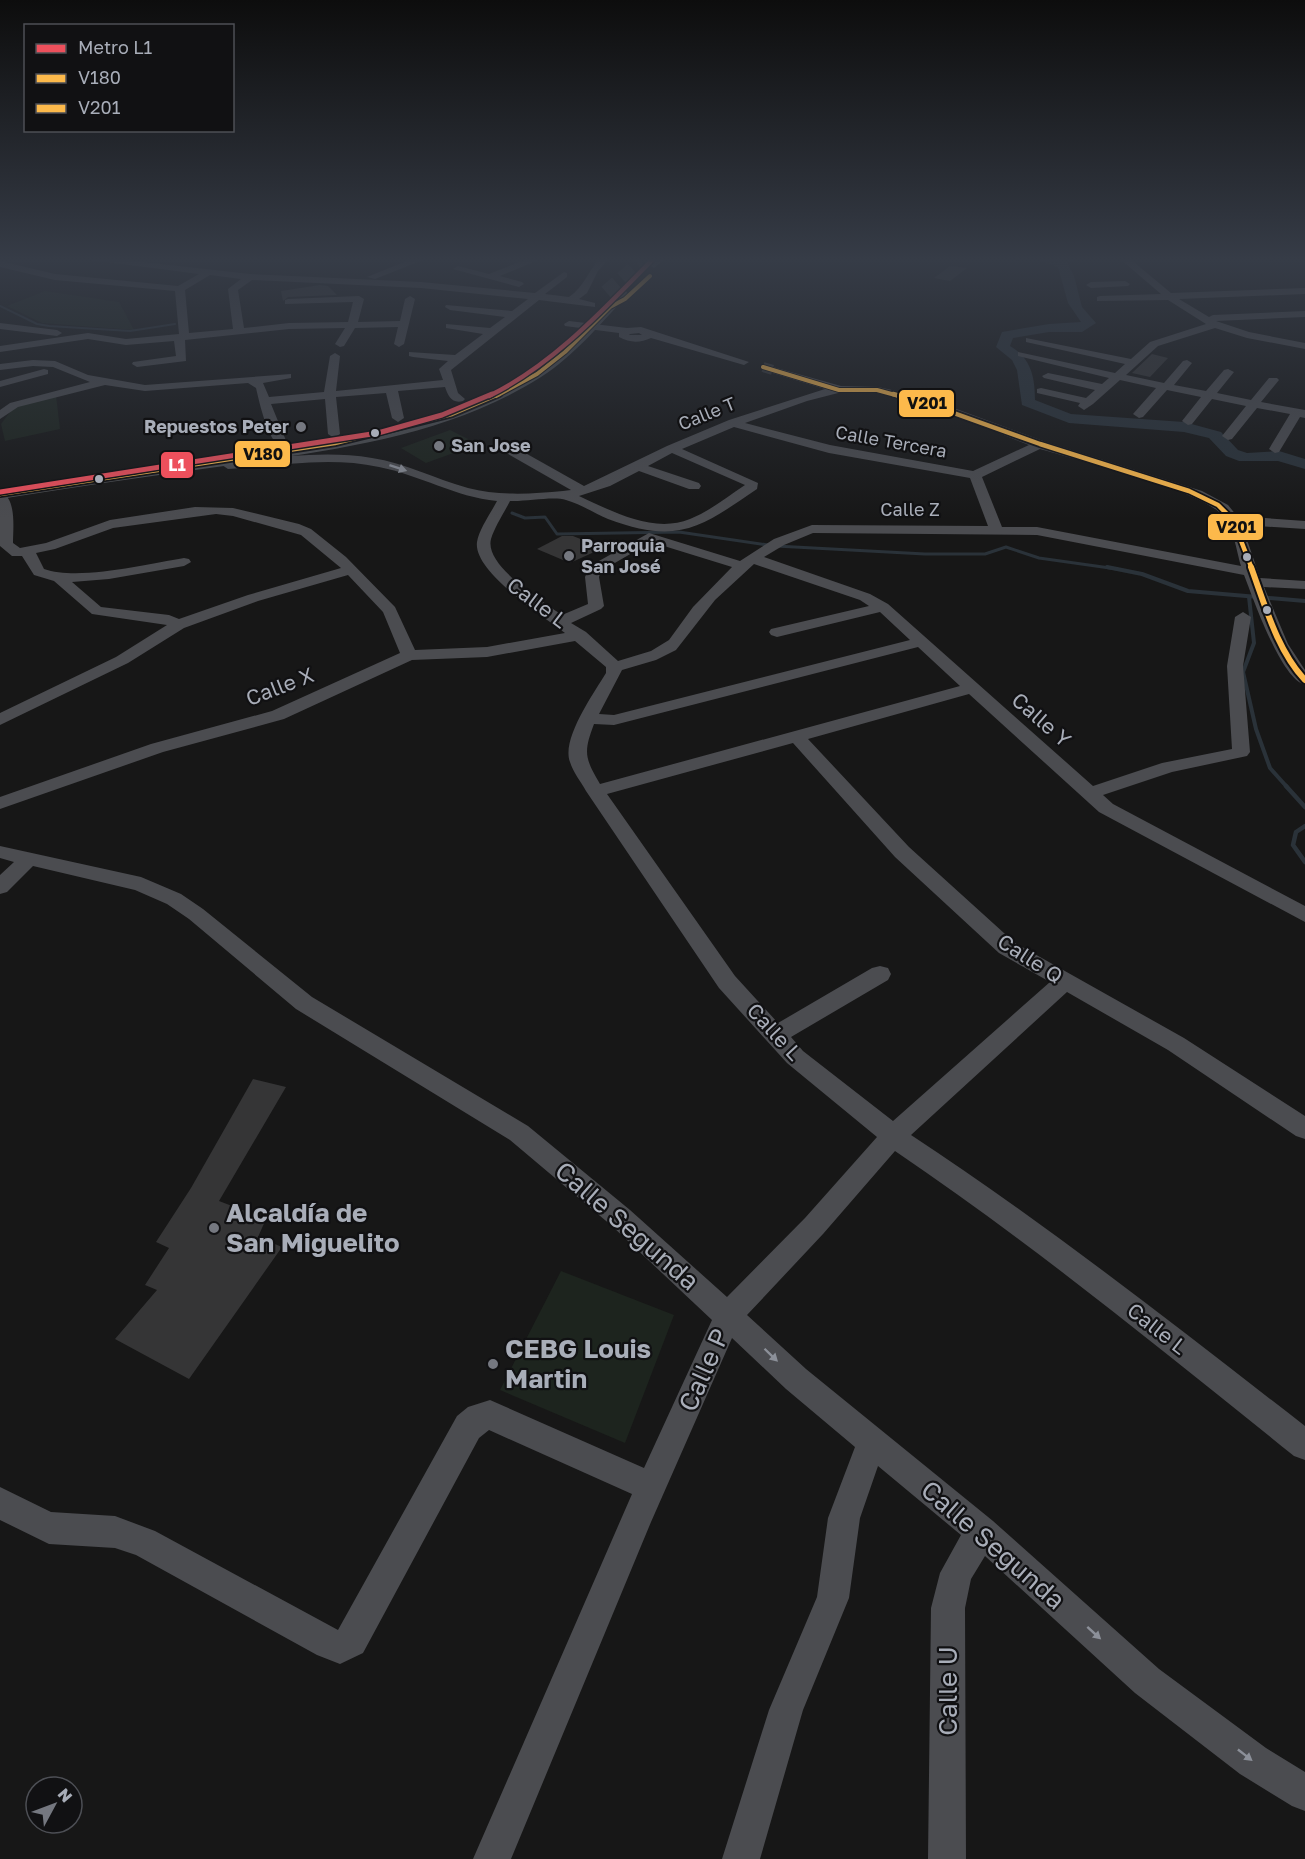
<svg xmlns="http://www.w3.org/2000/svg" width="1305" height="1859" viewBox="0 0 1305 1859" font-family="'Golos Text',sans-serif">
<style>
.green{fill:#1d241e}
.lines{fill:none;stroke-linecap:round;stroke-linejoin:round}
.stream-far3{stroke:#2a3239;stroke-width:2}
.stream-far2{stroke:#2a3239;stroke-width:3}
.stream-far1{stroke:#2a3239;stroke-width:4}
.stream{stroke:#2a3239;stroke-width:4.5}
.river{fill:#2a3239;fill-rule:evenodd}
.building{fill:#353536}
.minor-tunnel{stroke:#343537;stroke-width:10;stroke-dasharray:10 5;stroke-linecap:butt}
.major-tunnel{stroke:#343537;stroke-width:14;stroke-dasharray:14 7;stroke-linecap:butt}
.minor{fill:#4b4c50;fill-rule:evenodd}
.major{fill:#4d4f52;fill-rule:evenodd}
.bus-1-far1-casing{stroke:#111113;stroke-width:6}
.bus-1-casing{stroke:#111113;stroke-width:8}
.bus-2-far2-casing{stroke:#111113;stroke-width:6}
.bus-2-far1-casing{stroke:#111113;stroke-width:8}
.bus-2-casing{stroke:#111113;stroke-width:10}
.bus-1-far1{stroke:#fcb94b;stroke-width:4}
.bus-1{stroke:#fcb94b;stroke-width:4.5}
.bus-2-far2{stroke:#fcb94b;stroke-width:4}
.bus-2-far1{stroke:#fcb94b;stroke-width:4.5}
.bus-2{stroke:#fcb94b;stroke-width:6}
.metro-1-far1-casing{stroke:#111113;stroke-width:7}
.metro-1-casing{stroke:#111113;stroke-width:8}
.metro-1-far1{stroke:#ed505c;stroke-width:4.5}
.metro-1{stroke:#ed505c;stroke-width:5}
.oneway{fill:#8c9099}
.poi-dot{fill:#757880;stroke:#111113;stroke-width:2}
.bus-dot{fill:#a8adb8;stroke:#111113;stroke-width:2}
.labels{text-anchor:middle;stroke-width:4.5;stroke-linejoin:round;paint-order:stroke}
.far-street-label{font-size:18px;fill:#a8adb8;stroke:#111113}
.far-poi-label{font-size:18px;font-weight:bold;fill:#a8adb8;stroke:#111113;text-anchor:start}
.street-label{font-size:21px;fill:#a8adb8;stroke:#111113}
.near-poi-label{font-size:26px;font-weight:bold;fill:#a8adb8;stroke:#111113;text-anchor:start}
.near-street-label{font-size:26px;fill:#a8adb8;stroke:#111113}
.line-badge{stroke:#111113;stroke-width:2}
.badge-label{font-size:16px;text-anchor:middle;font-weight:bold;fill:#fff}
.pale-badge-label{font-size:16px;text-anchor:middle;font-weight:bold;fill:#111}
</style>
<rect width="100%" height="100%" fill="#171717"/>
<g class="green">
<path d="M45 291 119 302 134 330 42 323 7 306Z"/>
<path d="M56 395 60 429 5 441 1 424 13 408Z"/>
<path d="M450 430 478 444 426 463 401 448Z"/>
<path d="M561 1271 674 1315 625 1443 500 1390Z"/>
</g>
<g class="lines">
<path class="stream-far3" d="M0 306 37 324 49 326 130 331 175 324"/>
<g class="stream-far2">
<path d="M512 513 525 518 545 517 557 534 679 532 768 545"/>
<path d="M776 546 925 554H985L1006 547 1039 558 1117 569"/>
</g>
<g class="stream-far1">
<path d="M1107 567 1142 574 1188 591 1305 601"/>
<path d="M1249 597 1254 643 1243 672 1256 729 1270 768 1287 787"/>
</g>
<g class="stream">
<path d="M1286 786 1305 807"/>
<path d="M1305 826 1296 832 1293 845 1305 862"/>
</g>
<path class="river" d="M1034 258H1054L1067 262 1074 276 1082 307 1096 323 1082 332H1049L1013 338 1010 346C1031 358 1035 377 1035 400L1071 414 1184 422 1221 432 1238 450 1247 453 1279 451 1305 459V469L1278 461H1239L1226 456 1209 438 1184 432 1069 423 1022 405 1017 370 1012 360 996 347 1002 332 1049 324 1081 322 1068 303 1058 267Z"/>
</g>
<g class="building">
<path d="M950 266 967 268 950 281 934 278Z"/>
<path d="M320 285 328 286 337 295 288 297 283 301 281 291Z"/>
<path d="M1152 354 1168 358 1150 377 1132 373Z"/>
<path d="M562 536H573L603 548 570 563 537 549Z"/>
<path d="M253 1079 286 1087 219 1201 266 1219 258 1237 282 1247 189 1379 115 1339 157 1290 145 1285 169 1248 156 1242 191 1188Z"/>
</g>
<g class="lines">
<path class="minor-tunnel" d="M763 367 773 370"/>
<path class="major-tunnel" d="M606 292 641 262"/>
<g class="minor">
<path d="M75 258H107L250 274 421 282 535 293 564 272 567 273V277L545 294 569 297C584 287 588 271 600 258H610L598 271 587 293 579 299 595 303V307L539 300 451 370 458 393 465 399 463 401C452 404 448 396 445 387L398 391 404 418 398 422 392 418 386 393 336 397 340 434 334 438 328 434 325 399 271 404 287 443 281 447C268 442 259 401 256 388L248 383 145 391 105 385 18 407 0 419V410L10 403 90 382 53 367 33 366 0 370V364L33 360 55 361 88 375 145 385 291 374V378L263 383 269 397 324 392 330 356 335 353 340 356 336 391 443 380 439 369 448 361 413 357 409 356V352L455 355 483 334 446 328V324L490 328 505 317 450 310 445 307 446 305 512 311 528 299 421 288 252 280 238 290 244 328 289 323 348 322 353 302 285 304V300L288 299 359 296 364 299 358 322 400 321 405 299 410 296 415 299 404 344 399 347 394 344 398 327 355 328 344 346 340 347 335 344 345 328 289 329 185 340 186 361 137 367 132 364 133 362 176 356 174 341 126 345 88 339 0 352V346L88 333 126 339 179 334 175 291 55 280 0 267V261L55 274 178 286 199 274ZM210 275 241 279 228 289 233 329 189 333 185 290Z"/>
<path d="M414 258H428L375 279 367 277Z"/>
<path d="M530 258H543L500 276 522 282 524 284 519 287 453 269 458 266 489 274Z"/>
<path d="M1080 258 1070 262 1065 259 1066 258Z"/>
<path d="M1119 258H1129L1171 293 1305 288V294L1179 299 1209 317 1213 315 1305 311V317L1216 321 1249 332 1305 343V349L1247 338 1215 328 1158 346 1126 375 1164 383 1183 361 1187 360 1192 363 1174 385 1206 391 1224 370 1228 369 1234 372 1217 393 1251 400 1269 378H1277L1279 380 1261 402 1305 410V418L1300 417 1279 452 1275 453 1269 449 1290 414 1257 408 1232 439 1228 440 1222 436 1246 406 1212 399 1192 424 1188 425 1182 421 1201 397 1167 390 1143 417 1139 418 1133 414 1156 388 1120 380 1093 404 1084 410 1078 406 1080 403 1037 393V389L1041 388 1086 398 1095 390 1044 378 1042 376 1048 373 1102 384 1109 378 1018 356V352L1115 373 1125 364 1026 342V338L1131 359 1150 342 1206 324 1168 300 1097 301V297L1100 296 1161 294Z"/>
<path d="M1125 281 1130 284 1128 286 1091 288 1086 285 1091 282Z"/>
<path d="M569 321 627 328 641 327 749 362 744 365 651 338C640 343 630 343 619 337V333L565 326 564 324ZM639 333 642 335H629L630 334Z"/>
<path d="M0 323 57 330 62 333 57 336 0 329Z"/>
<path d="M773 367 841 386 878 387 924 397 1046 442 1202 491 1228 505 1237 516 1305 521V529L1242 525 1260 578 1305 581V589L1264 587 1288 644 1305 670V685C1281 679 1253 598 1244 575L1037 535 813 533 784 545 764 557 870 594 888 604 1093 786 1162 763 1232 749 1227 666 1235 617 1243 612 1251 617 1243 666 1250 752 1247 756 1172 772 1103 795 1113 804 1305 906V922L1099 812 969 694 808 739 909 847 1015 943 1184 1038 1305 1116V1139L1296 1136 1168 1050 1067 992 911 1135C1048 1225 1176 1326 1305 1426V1460L1294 1456C1163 1351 1034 1245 895 1151L823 1234 747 1315 806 1369 993 1521 1159 1669 1266 1748 1305 1772V1811L1292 1806 1240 1774 1135 1693 985 1556 971 1579 965 1608 966 1859H928L931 1608 940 1573 961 1535 878 1466 860 1518 849 1598 803 1710 760 1859H722L769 1710 817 1597 828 1518 855 1447 786 1389 732 1338 651 1522 511 1859H473L632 1494 489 1430 479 1438 363 1653 340 1664 317 1655 136 1555 115 1548 49 1544 0 1520V1487L51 1512 115 1516 155 1531 338 1630 457 1416 468 1407 490 1400 644 1468 712 1320 612 1226 510 1140 296 1009 189 919 167 904 135 890 33 866 7 892 0 894V875L14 862 0 858V846L141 877 181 894 203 909 312 997 528 1126 630 1210 727 1297 805 1218 877 1137 787 1063 719 988 586 791C581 782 573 772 570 762 561 739 594 693 606 673V667L575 641 487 657 412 660 284 719 163 752 0 809V797L151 744 272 711 400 653 383 612 348 575 258 601 184 628 128 663 0 725V713L116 657 167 625 92 614 54 581 34 575 22 556H12L0 546V492C17 497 13 529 13 543L20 548 46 543 110 520 195 507 233 508 299 524 311 529 346 557 395 607 415 650 487 647 565 633C543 616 473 572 477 542 479 529 491 513 497 501 455 497 420 475 379 467 329 456 278 466 228 469L216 461 218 458 222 457 231 461C277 458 325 450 372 458 405 463 435 479 468 488 498 496 532 494 563 491L571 490 496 447 494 444 496 441H504L584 486 667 446 729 420 825 389 769 372V368ZM842 392C907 387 970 423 1029 445L973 471 830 445 745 423 807 401ZM734 427 829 453 970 478 988 526 812 525 774 539 740 561 649 533 590 566 585 577 588 604 562 615C544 602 484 566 491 539 495 526 504 513 510 501 525 502 553 496 566 500 580 504 594 513 608 519 678 545 700 528 757 489L758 483 682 449ZM1040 449C1077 460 1201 490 1222 515 1234 528 1236 549 1241 566L1037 527H1002L982 477ZM672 453 745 485C727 497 710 511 690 519 653 534 612 511 579 496L610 486 639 471 689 489H699L701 486 699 483 648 466ZM216 514 233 516 301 535 341 568 248 595 179 619 169 615 101 607 72 582 109 579 184 566 191 562 189 559 184 558C147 564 79 581 44 569L36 553 55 549 113 528ZM651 542 732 567 693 607 669 640 651 651 618 661 586 632 571 623 601 609 604 606 599 577 601 571ZM754 564 860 600 869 606 771 629 769 632 771 635 777 637 880 612 910 640 614 715 599 714 622 670 656 660 676 650 715 600ZM918 647 960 686 600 784C585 758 583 753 594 724L614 725ZM793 743 895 857 999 953 1050 982 893 1121 803 1051 791 1037 888 980 891 974 888 968 880 966 872 968 778 1023 735 976 607 794Z"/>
<path d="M44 369 48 370V374L0 387V381Z"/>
</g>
<g class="major">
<path d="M653 258H666L654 268 648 264Z"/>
<path d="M622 290 626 291 628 294 626 297C599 325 574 356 541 377 446 437 332 450 224 466 149 476 75 487 0 499V489C75 477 150 466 225 456 330 441 439 428 530 371 564 350 590 319 618 291Z"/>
</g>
<defs>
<path id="bus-1-far1" d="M496 396 537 374 565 352 610 307 625 299 650 276"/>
<path id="bus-1" d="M0 494 335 443 452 414 499 394"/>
<path id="bus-2-far2" d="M763 367 839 390H877L899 396"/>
<path id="bus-2-far1" d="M893 394 923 402 1040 444 1189 491 1218 505 1233 520 1252 569"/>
<path id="bus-2" d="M1251 567C1265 605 1277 650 1305 680"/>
</defs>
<use href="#bus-1-far1" class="bus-1-far1-casing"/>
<use href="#bus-1" class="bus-1-casing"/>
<use href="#bus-2-far2" class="bus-2-far2-casing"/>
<use href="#bus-2-far1" class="bus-2-far1-casing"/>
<use href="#bus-2" class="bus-2-casing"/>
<use href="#bus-1-far1" class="bus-1-far1"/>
<use href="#bus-1" class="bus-1"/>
<use href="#bus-2-far2" class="bus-2-far2"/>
<use href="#bus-2-far1" class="bus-2-far1"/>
<use href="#bus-2" class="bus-2"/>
<defs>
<path id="metro-1-far1" d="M489 396C554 364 604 309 654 258"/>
<path id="metro-1" d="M0 492 378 433 442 415 492 394"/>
</defs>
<use href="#metro-1-far1" class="metro-1-far1-casing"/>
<use href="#metro-1" class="metro-1-casing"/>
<use href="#metro-1-far1" class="metro-1-far1"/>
<use href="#metro-1" class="metro-1"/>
</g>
<defs><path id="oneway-solid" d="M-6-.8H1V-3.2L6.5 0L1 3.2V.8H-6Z" transform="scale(1.5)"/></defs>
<g class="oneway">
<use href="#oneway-solid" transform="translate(398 468) rotate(18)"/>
<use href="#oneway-solid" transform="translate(771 1355) rotate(44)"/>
<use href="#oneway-solid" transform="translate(1094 1633) rotate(42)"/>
<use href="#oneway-solid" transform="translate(1245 1755) rotate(38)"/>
</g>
<linearGradient id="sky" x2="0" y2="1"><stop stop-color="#0d0d0d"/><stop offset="0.5" stop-color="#363c47"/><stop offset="1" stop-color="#363c47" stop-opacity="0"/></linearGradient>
<rect width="1305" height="519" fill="url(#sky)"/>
<g class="poi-dot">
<circle cx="301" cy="427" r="6"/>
<circle cx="439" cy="446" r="6"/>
<circle cx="569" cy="556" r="6"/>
<circle cx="214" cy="1228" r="6"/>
<circle cx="493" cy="1364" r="6"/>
</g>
<g class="bus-dot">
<circle cx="375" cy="433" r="5"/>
<circle cx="99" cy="479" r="5"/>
<circle cx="1247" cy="557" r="5"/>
<circle cx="1267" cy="610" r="5"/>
</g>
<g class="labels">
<g class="far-street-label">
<text transform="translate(707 414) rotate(-22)" y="6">Calle T</text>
<text transform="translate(891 442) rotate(10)" y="6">Calle Tercera</text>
<text x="910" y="516">Calle Z</text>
</g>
<g class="far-poi-label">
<text x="289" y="433" text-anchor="end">Repuestos Peter</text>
<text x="451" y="452">San Jose</text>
<text x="581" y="552">Parroquia<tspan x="581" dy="21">San José</tspan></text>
</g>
<g class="street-label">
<text transform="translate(537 603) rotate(37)" y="7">Calle L</text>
<text transform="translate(280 687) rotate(-21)" y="7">Calle X</text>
<text transform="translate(1041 720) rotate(41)" y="7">Calle Y</text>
<text transform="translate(1030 959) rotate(33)" y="7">Calle Q</text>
<text transform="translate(774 1032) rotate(47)" y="7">Calle L</text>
<text transform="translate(1157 1329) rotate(38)" y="7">Calle L</text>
</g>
<g class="near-poi-label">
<text x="226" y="1222">Alcaldía de<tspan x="226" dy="30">San Miguelito</tspan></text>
<text x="505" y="1358">CEBG Louis<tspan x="505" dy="30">Martin</tspan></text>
</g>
<g class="near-street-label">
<text transform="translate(627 1226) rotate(41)" y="9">Calle Segunda</text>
<text transform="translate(704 1370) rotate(-66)" y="9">Calle P</text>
<text transform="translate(993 1545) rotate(41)" y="9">Calle Segunda</text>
<text transform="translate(948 1691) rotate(-90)" y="9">Calle U</text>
</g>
</g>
<g class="line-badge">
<rect x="898" y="389" width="57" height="29" rx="6" fill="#fcb94b"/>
<rect x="234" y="440" width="57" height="28" rx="6" fill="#fcb94b"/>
<rect x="160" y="451" width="34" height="28" rx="6" fill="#ed505c"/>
<rect x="1207" y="513" width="57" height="28" rx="6" fill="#fcb94b"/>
</g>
<g class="badge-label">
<text x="177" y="471">L1</text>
</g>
<g class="pale-badge-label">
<text x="927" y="409">V201</text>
<text x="263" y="460">V180</text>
<text x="1236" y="533">V201</text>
</g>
<rect x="24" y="24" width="210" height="108" fill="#111113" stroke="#4d4f55" stroke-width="1.5"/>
<rect x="36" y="44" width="30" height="9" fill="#ed505c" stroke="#4d4f55" stroke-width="1.5"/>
<text x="78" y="54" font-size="18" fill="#a8adb8">Metro L1</text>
<rect x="36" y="74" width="30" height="9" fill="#fcb94b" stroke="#4d4f55" stroke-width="1.5"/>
<text x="78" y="84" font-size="18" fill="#a8adb8">V180</text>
<rect x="36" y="104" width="30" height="9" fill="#fcb94b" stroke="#4d4f55" stroke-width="1.5"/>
<text x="78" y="114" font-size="18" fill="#a8adb8">V201</text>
<g transform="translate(54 1805) rotate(49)"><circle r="28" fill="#111113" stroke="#4d4f55" stroke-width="1.5"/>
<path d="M0-4.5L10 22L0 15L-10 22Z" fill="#757880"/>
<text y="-9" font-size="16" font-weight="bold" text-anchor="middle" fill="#a8adb8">N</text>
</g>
</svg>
